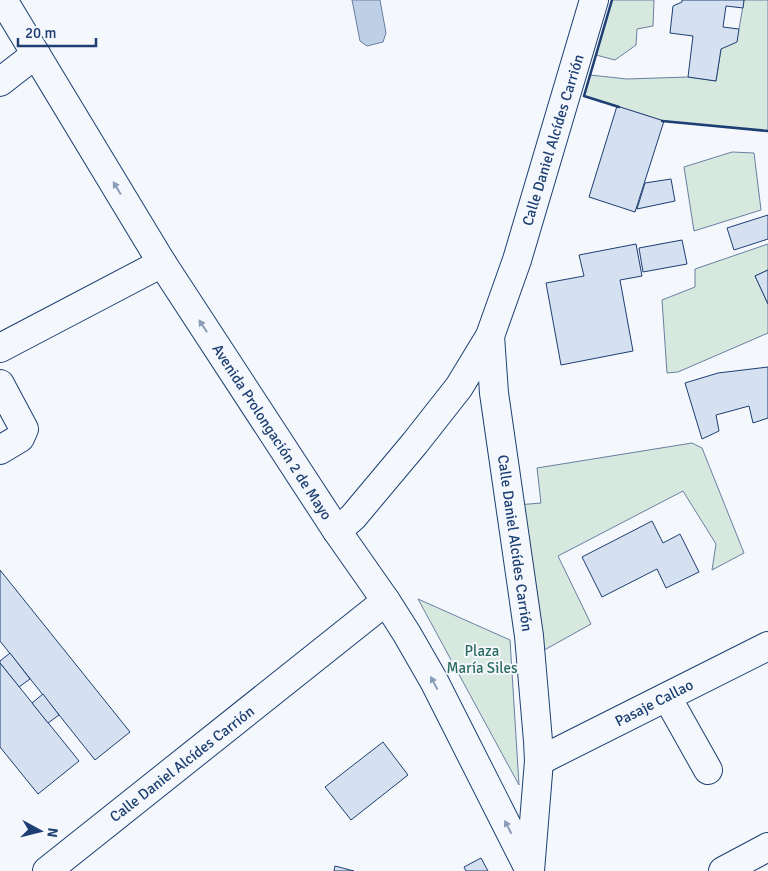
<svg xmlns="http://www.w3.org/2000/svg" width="768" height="871" viewBox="0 0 768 871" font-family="Signika,sans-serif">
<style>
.green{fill:#d7e8df;stroke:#687fa3}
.water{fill:#bed0e5;stroke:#687fa3}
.building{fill:#d5e0f0;stroke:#1d3f73}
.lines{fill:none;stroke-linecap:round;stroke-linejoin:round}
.minor-casing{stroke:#1d3f73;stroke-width:30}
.minor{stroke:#f4f7fb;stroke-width:28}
.wall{stroke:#1d3f73;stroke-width:2.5}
.oneway{fill:#889bb7}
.labels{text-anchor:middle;stroke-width:4;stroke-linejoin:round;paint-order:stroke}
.street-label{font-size:15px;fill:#1d3f73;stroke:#f4f7fb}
.park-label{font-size:15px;fill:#2c6c60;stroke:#f4f7fb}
</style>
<rect width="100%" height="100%" fill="#f4f7fb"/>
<g class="green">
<path d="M612 0H654L653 26 637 29 636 45 615 60 596 55Z"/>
<path d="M744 0H768V131L664 121 584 96 590 75 627 79 688 77 716 81 721 49 739 29Z"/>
<path d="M732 152 754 153 761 210 694 231 684 167Z"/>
<path d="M768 244V270L755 276 768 304V333L678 372 667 373 662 300 695 287V269Z"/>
<path d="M692 443 702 448 744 553 712 570 716 544 683 491 558 556 591 624 539 653 517 505 541 503 537 468Z"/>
<path d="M418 599 510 640 519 785Z"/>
</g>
<path class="water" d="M352 0H380L386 33 383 42 367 46 360 41Z"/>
<g class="building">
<path d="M682 0H744L743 8 726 6 723 27 739 29 737 42 721 49 716 81 688 77 693 36 670 33 673 6 682 2Z"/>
<path d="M617 106 664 121 635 212 589 197Z"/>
<path d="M671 179 675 201 637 209 645 183Z"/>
<path d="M768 215V239L734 250 727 228Z"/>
<path d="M682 240 687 264 643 272 639 248Z"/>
<path d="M636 244 642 276 620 280 633 351 561 365 546 283 584 276 579 255Z"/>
<path d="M768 270V304L755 276Z"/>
<path d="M768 367V418L753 423 749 406 716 415 719 431 702 439 685 383 718 373Z"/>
<path d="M652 521 663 543 680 534 699 572 666 588 657 569 602 597 582 557Z"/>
<path d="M0 570 130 732 95 760 0 641Z"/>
<path d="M10 653 30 679 19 687 0 663V661Z"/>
<path d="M0 663 79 761 38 794 0 747Z"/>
<path d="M43 694 59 715 48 723 32 703Z"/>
<path d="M383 742 408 775 351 820 325 787Z"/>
<path d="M481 858 488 871H466L464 867Z"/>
<path d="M335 866 354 871H334Z"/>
</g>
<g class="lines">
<defs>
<g id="minor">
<path d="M3 0 162 263 337 531 386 601 407 634 434 681 530 871"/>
<path d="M0 82 36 54"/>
<path d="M490 336 494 393 529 636 538 741 539 761 530 871"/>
<path d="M0 348 162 263"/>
<path d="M0 384 24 429 20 438 0 450"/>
<path d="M337 531 353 517 415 443 459 387 490 336 517 260 594 0"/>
<path d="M667 697 708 770"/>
<path d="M539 761 768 646"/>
<path d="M47 871 386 601"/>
<path d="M723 871 768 847"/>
</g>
</defs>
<use href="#minor" class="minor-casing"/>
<use href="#minor" class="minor"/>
<g class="wall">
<path d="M612 0 584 96 619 107"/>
<path d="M662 121 768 131"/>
</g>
</g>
<defs><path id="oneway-solid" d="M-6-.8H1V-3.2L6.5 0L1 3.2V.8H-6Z" transform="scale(1.25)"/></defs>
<g class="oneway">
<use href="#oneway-solid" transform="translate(117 188) rotate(-121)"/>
<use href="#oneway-solid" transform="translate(203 326) rotate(-123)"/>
<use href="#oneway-solid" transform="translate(434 683) rotate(-118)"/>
<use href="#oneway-solid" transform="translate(508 827) rotate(-117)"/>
</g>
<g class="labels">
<g class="street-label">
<text transform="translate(553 140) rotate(-73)" y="5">Calle Daniel Alcídes Carrión</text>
<text transform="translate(272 432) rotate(57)" y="5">Avenida Prolongación 2 de Mayo</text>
<text transform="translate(515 543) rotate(82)" y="5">Calle Daniel Alcídes Carrión</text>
<text transform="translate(654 703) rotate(-27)" y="5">Pasaje Callao</text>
<text transform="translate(182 764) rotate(-38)" y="5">Calle Daniel Alcídes Carrión</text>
</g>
<g class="park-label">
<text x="482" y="656">Plaza<tspan x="482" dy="17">María Siles</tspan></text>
</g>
</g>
<g transform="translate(40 831) rotate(97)" stroke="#f4f7fb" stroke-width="4" paint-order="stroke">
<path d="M0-4L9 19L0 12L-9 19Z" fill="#1d3f73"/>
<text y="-8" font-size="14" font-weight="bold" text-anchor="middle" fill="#1d3f73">N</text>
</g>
<path d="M18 38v8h78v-8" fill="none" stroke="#1d3f73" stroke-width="2.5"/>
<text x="25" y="38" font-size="15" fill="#1d3f73" stroke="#f4f7fb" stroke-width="4" paint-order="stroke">20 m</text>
</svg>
